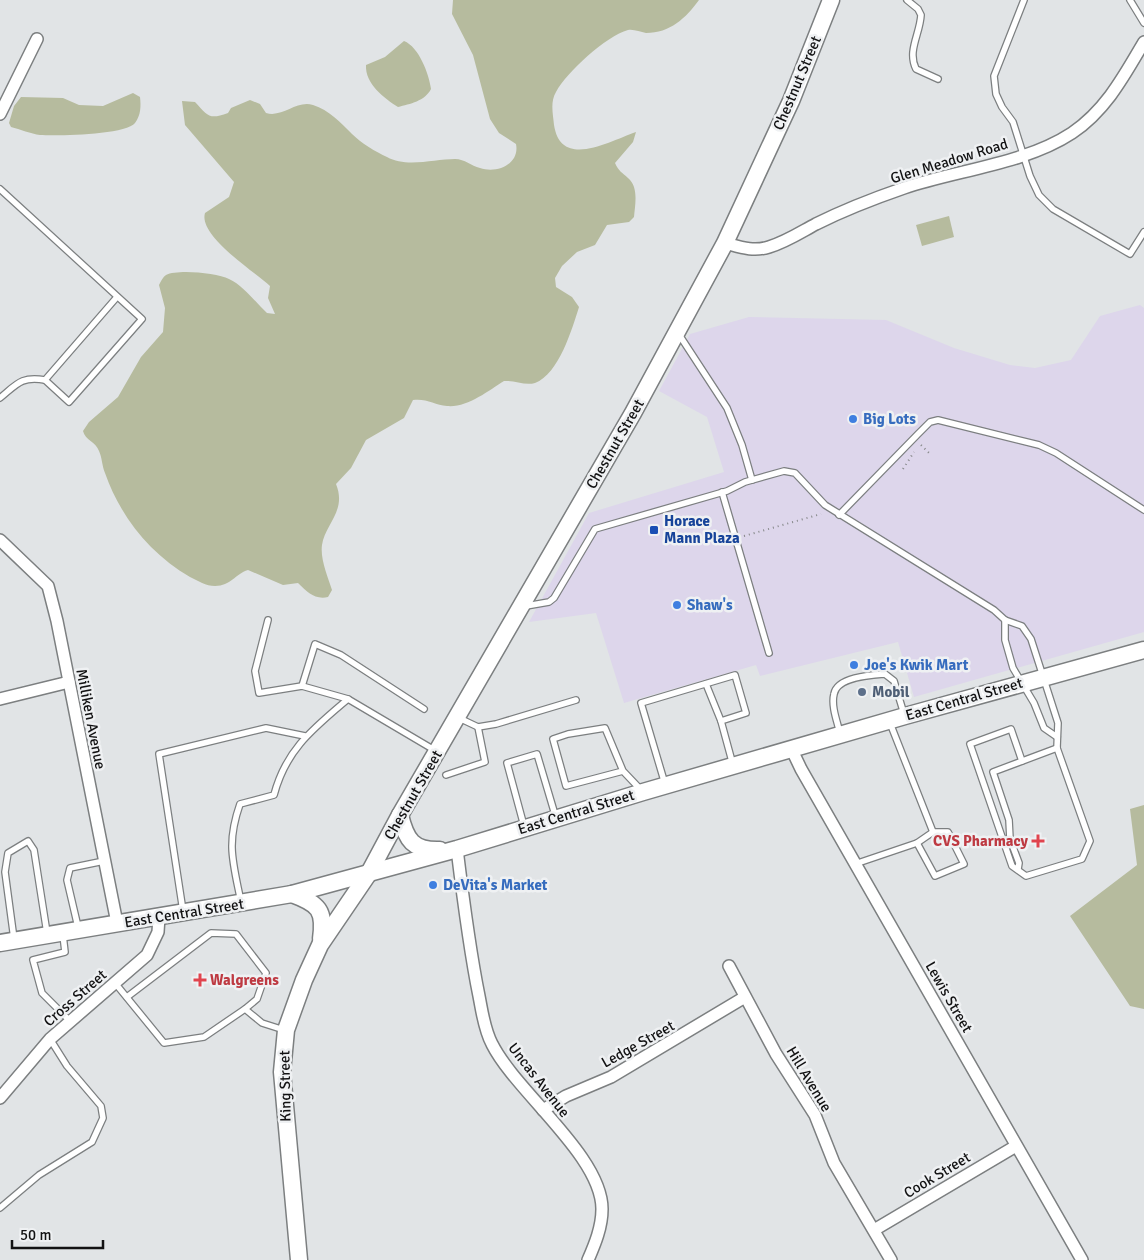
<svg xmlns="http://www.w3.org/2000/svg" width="1144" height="1260" viewBox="0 0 1144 1260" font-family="Signika,sans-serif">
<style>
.commercial{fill:#ddd6eb}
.green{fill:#b6bb9e}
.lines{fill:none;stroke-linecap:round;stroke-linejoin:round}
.service-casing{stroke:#7c7f80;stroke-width:8}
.minor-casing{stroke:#7c7f80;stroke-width:14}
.secondary-casing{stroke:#7c7f80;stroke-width:19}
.path{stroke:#848687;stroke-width:2;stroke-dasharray:1 4;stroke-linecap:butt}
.service{stroke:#fff;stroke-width:5.5}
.minor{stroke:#fff;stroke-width:11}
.secondary{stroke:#fff;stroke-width:16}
.shop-dot{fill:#3f7fe0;stroke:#eff1f3;stroke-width:2}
.transit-dot{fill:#1a4fb4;stroke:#eff1f3;stroke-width:2}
.service-dot{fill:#5c6f8a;stroke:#eff1f3;stroke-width:2}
.health-dot{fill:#e0444e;stroke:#eff1f3;stroke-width:2}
.labels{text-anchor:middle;stroke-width:5;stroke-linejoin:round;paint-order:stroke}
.street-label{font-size:15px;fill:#121213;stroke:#eff1f3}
.shop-label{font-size:15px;font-weight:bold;fill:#366cbe;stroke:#eff1f3;text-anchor:start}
.transit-label{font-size:15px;font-weight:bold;fill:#164399;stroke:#eff1f3;text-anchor:start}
.service-label{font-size:15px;font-weight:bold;fill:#4e5e75;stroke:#eff1f3;text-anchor:start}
.health-label{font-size:15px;font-weight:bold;fill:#be3a42;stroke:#eff1f3;text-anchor:end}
</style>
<rect width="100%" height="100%" fill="#e1e4e6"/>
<path class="commercial" d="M1140 305 1144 308V632L914 697 898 642 760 676 756 665 624 703 596 613 529 622 589 513 724 472 707 417 659 391 690 334 749 317 886 320 954 348 1010 365 1035 368 1071 360 1100 316Z"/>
<g class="green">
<path d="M453 0H699C686 18 670 33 646 33 640 32 634 29 628 30 606 36 567 72 556 92 550 102 553 114 554 125 561 170 610 141 636 132L633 142 615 163C619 172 622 172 628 178 639 187 635 205 634 217L629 222 607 225 595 245 577 252 562 266 555 278 556 287 572 297 579 307C572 329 559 374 535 383 525 386 514 380 504 381 488 391 467 408 447 406 435 405 426 398 413 400L404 418 366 440 351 468 336 484C347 511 325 524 322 545 320 559 328 577 332 590L328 597C315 600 307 592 298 583L283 585 248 570C235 574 231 586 215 586 206 586 198 581 190 577 150 554 120 516 105 473 102 466 102 457 99 451 96 442 85 440 83 431L89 422 118 397 141 357 163 332 165 308 159 285C161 281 163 277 166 275 178 269 217 273 229 279 244 286 255 302 267 313L275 314 268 298 270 286C255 272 198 236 205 213L229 197 234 182 185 125 182 101 195 102C208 116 209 120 228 113L231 108 250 100 260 104 266 113C283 118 296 100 313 105 329 110 341 123 352 134 361 143 376 152 387 157 406 168 435 159 455 159 465 159 471 166 480 168 497 174 520 164 516 144L499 133 490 119 473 55 452 14Z"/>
<path d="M404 41C419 47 429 74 431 89 425 101 410 104 398 107 384 98 365 84 366 65L385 57Z"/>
<path d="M133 93 140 97C141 106 141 115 135 123 126 135 57 136 40 135 31 134 20 129 11 127L9 123 14 106 21 97 63 98 79 105 103 106Z"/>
<path d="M949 216 954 237 922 246 916 225Z"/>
<path d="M1144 805V1009L1130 1006 1070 916 1137 865 1130 809Z"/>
</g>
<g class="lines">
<defs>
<g id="service">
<path d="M907 0 918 9 921 15C920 34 907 51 916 69L938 79"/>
<path d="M1024 0 994 76 996 94 1002 107 1013 122 1030 176 1039 195 1053 209 1130 254 1144 232"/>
<path d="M1130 0 1144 23"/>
<path d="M0 189 142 319 69 402 45 380"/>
<path d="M678 333 727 408 742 445 752 480"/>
<path d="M0 398C17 384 21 376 45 380L117 297"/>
<path d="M722 492 769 653"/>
<path d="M839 515 918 434 930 422 938 420 1039 445 1056 453 1144 510"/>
<path d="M526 606 549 602 554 598 595 529 727 491 745 482 784 471 795 473 825 505 994 610 1005 620 1022 626 1031 639 1058 723 1057 748 1090 841 1082 859 1026 876 1012 866 970 744 1011 729 1022 761"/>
<path d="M268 620 255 671 259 693 302 686 348 699"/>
<path d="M1005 620V640L1013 668 1034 703 1044 728 1057 737"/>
<path d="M706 684 721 721"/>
<path d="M302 686 315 644 341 655 424 709"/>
<path d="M459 718 478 727 496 724 576 700"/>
<path d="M840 733C837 721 831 706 834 694 837 677 871 675 885 674L894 681 904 714"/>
<path d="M623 771 566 786 553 739 568 734 605 728 623 771 642 791"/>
<path d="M446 775 485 762 478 727"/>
<path d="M665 784 641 703 735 675 746 713 721 721 733 765"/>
<path d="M524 826 507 763 537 754 556 818"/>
<path d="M917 843 933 832"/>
<path d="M855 864 917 843 935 876 964 864 948 832H933L890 723"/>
<path d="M1018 869 1019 863 1010 839 1009 820 993 772 1057 748"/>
<path d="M241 902C233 862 226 844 240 804L274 795C286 749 314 728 348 699L436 751"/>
<path d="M183 911 159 754 266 728 305 736"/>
<path d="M78 927 67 880 70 868 104 861"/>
<path d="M63 935 65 952 33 960 42 993 71 1022"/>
<path d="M14 939 5 872 8 853 28 841 34 850 47 933"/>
<path d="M115 983 164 1043 204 1037 245 1009 262 1023 284 1030"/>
<path d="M127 997 211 933 236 934 266 973 257 999 245 1009"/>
<path d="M0 1208 39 1175 92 1142 103 1118 101 1106 67 1066 50 1039"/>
</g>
<g id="minor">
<path d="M0 114 37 39"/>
<path d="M725 243C740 247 753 252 769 247 786 242 801 232 816 224 844 210 875 198 904 188 957 170 1025 164 1072 133 1106 110 1124 76 1144 42"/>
<path d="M0 540 48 586 57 621 117 923"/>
<path d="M0 699 69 682"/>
<path d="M791 748 801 769 1082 1260"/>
<path d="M457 849C463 898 469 947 479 996 482 1011 484 1029 492 1044 516 1092 602 1156 602 1209 602 1227 595 1244 588 1260"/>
<path d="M729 966 776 1054 815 1115 834 1163 891 1260"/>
<path d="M0 1098 50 1039 147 955 158 932 159 917"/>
<path d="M543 1110 566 1096 611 1077 745 997"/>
<path d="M874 1230 1016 1146"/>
</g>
<g id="secondary">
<path d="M400 815C406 840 413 851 440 850"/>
<path d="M292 894C319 904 325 910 321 939"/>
<path d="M0 943 292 894 457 849 643 792 905 716 1144 650"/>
<path d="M299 1260 282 1072 286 1030 304 980 320 945 369 873 400 815 633 413 725 243 791 101 831 0"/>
</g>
</defs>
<use href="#service" class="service-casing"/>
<use href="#minor" class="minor-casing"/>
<use href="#secondary" class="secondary-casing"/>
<g class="path">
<path d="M921 445 930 454"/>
<path d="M903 469 914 452"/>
<path d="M744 536 821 514"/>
</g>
<use href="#service" class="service"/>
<use href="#minor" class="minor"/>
<use href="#secondary" class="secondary"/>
</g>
<g class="shop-dot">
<circle cx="853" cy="419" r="5"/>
<circle cx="677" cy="605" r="5"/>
<circle cx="854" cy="665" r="5"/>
<circle cx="433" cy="885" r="5"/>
</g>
<rect class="transit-dot" x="649" y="525" width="10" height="10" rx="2.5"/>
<circle class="service-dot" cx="862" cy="692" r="5"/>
<g class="health-dot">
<path d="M1035.5 833.5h5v5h5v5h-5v5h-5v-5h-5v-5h5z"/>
<path d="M197.5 972.5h5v5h5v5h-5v5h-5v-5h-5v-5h5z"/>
</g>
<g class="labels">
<g class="street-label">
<text transform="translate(797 83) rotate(-67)" y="5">Chestnut Street</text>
<text transform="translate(949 161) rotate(-17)" y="5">Glen Meadow Road</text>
<text transform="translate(615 444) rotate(-60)" y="5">Chestnut Street</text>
<text transform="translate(964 699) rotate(-16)" y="5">East Central Street</text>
<text transform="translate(91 719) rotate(79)" y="5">Milliken Avenue</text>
<text transform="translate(413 795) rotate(-60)" y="5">Chestnut Street</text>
<text transform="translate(576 812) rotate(-17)" y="5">East Central Street</text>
<text transform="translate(184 913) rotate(-9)" y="5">East Central Street</text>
<text transform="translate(949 997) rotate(60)" y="5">Lewis Street</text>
<text transform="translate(75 998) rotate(-41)" y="5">Cross Street</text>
<text transform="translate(638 1044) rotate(-29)" y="5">Ledge Street</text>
<text transform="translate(809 1079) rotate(59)" y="5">Hill Avenue</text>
<text transform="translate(539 1080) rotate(52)" y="5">Uncas Avenue</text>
<text transform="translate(285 1086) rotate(-91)" y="5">King Street</text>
<text transform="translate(937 1175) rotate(-31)" y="5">Cook Street</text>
</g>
<g class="shop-label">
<text x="863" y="424">Big Lots</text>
<text x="687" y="610">Shaw's</text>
<text x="864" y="670">Joe's Kwik Mart</text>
<text x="443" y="890">DeVita's Market</text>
</g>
<g class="transit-label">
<text x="664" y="526">Horace<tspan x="664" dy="17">Mann Plaza</tspan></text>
</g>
<g class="service-label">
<text x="872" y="697">Mobil</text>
</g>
<g class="health-label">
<text x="1028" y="846">CVS Pharmacy</text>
<text x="210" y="985" text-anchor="start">Walgreens</text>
</g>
</g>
<path d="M12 1240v8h91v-8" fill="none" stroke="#121213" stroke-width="2.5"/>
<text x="20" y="1240" font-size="15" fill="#121213" stroke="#eff1f3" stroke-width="4" paint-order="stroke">50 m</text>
</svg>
